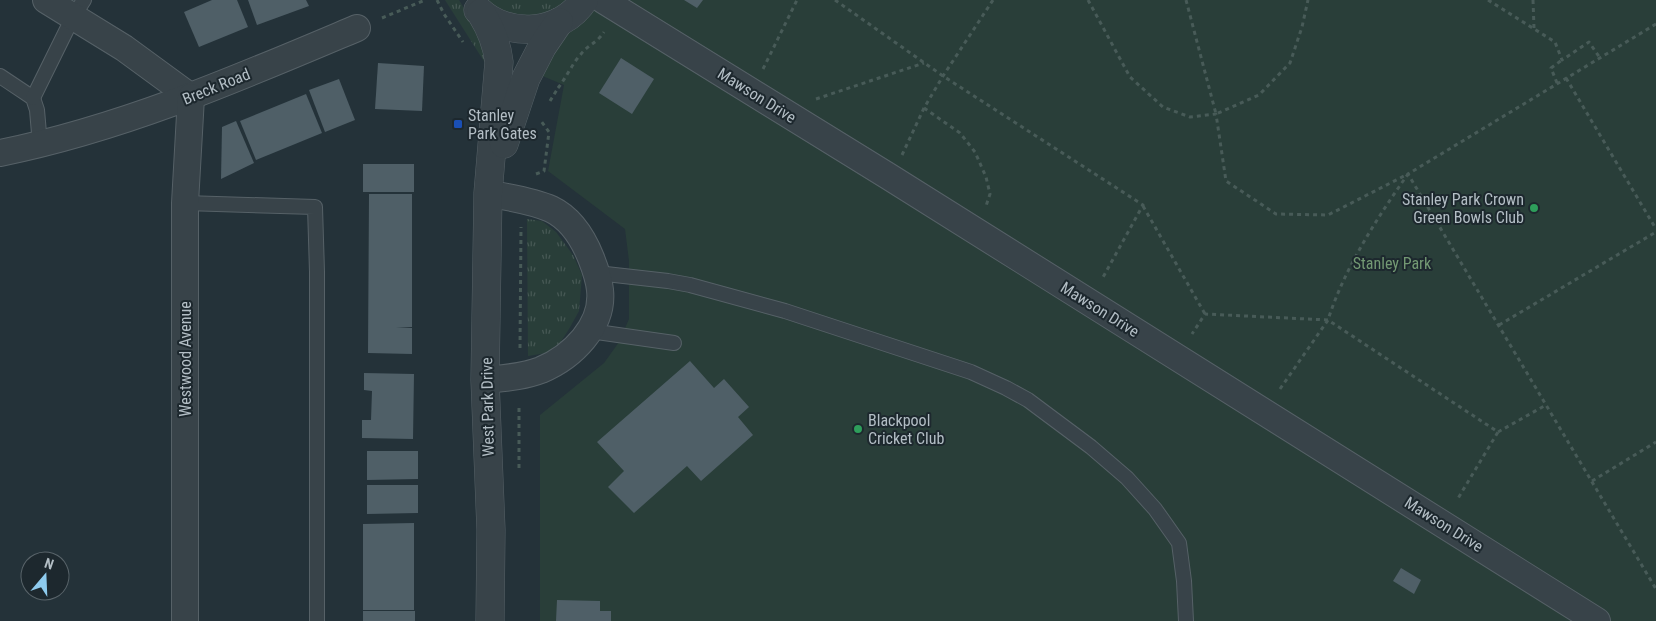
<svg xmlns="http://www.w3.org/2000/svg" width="1656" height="621" viewBox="0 0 1656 621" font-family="'Roboto Condensed',sans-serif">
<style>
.grass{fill:url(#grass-tufts)}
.park{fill:#293e39}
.building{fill:#4f5f67}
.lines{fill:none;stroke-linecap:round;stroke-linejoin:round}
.service-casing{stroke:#566167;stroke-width:16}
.minor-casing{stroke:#566167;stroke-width:28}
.tertiary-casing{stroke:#566167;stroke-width:29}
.path{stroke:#485b58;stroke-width:3;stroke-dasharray:4 4;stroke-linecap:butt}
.service{stroke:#384349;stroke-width:14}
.minor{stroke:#384349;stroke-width:26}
.tertiary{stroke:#384349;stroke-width:28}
.transit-dot{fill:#1a4fb4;stroke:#1d282e;stroke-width:2}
.leisure-dot{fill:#2e9e5b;stroke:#1d282e;stroke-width:2}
.labels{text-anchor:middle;stroke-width:4;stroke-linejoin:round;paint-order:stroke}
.street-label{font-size:16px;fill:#b3bec5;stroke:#1d282e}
.poi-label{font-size:16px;fill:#b3bec5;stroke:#1d282e;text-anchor:start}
.park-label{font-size:16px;fill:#739973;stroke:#1d282e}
</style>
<defs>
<pattern id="grass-tufts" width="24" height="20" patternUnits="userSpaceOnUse" patternTransform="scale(1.25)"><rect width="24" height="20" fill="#293e39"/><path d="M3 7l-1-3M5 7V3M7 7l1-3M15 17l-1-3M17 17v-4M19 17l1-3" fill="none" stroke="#465854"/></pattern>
</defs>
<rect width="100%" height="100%" fill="#243239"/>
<g class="grass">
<path d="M445 0H459L482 38 487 66Z"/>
<path d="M481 0H570L554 13 520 20Z"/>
<path d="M527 219 542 221 556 232 573 255 582 275 579 311 569 329 560 343 546 353 528 356Z"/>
</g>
<path class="park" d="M596 0H1656V621H540V415L604 363 619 342 629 319V261L625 229 548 171 564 85 540 75 546 60Z"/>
<g class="building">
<path d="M212 0H237L248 27 199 47 184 12Z"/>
<path d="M248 0H306L309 6 257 25Z"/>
<path d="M684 0H703L697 8Z"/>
<path d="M621 58 654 79 632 114 599 93Z"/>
<path d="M378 63 424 66 422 111 375 109Z"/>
<path d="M339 79 355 120 325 132 309 90Z"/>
<path d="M306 94 322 133 256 160 240 121Z"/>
<path d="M236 121 254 163 221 179 222 127Z"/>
<rect x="363" y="164" width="51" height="28"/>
<path d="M369 194H412V327L396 328H412V354L368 353Z"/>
<path d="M690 361 714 388 724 379 749 407 738 417 753 435 701 481 687 466 634 513 608 487 624 471 597 442Z"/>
<path d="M364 373 414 374 413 439 362 438V420H371L372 391 364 390Z"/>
<path d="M367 451H418V479L367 480Z"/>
<path d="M367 485H418V513L367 514Z"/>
<path d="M414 523V610H363V524Z"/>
<path d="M1401 568 1421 580 1414 594 1393 581Z"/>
<path d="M557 600 600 601V611H611V621H556Z"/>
<rect x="363" y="611" width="52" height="10"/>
</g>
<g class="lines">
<defs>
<g id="service">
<path d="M0 76 33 98 37 110 40 145"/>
<path d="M33 98 73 17 84 0"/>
<path d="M185 203 315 207 317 272V621"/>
<path d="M597 273 668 281 690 285 785 311 971 372 1006 388 1028 400 1091 447 1127 478 1155 509 1179 543 1184 581 1186 621"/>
<path d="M590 331 674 343"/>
</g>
<g id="minor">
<path d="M46 0 124 48 191 97"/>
<path d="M603 0 888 176 1597 621"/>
<path d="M0 153C124 128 241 77 357 28"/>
<path d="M485 380C504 378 523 377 541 370 572 357 604 326 600 290 599 279 595 268 591 258 583 238 570 218 551 209 531 200 509 198 488 193"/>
<path d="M185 621V203L191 97"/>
</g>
<g id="tertiary">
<path d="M478 10C508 39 561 35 584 0"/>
<path d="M481 13C491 29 497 43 499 62L488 193 485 380 491 530 490 621"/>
<path d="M504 144 526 78 542 47 559 22"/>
</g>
</defs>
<use href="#service" class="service-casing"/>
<use href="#minor" class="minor-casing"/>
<use href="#tertiary" class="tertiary-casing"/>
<g class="path">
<path d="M437 0 444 14 463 42"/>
<path d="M835 0 943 76 1143 205 1102 279"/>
<path d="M1088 0 1130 77 1163 107 1190 117 1216 114 1226 181 1276 214 1328 215 1408 174C1377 218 1344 269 1328 320L1205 314 1192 334"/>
<path d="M1186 0 1216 114 1259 95 1290 63 1302 27 1308 0"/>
<path d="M1488 0 1555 42 1562 60 1589 42 1600 58"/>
<path d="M1533 0 1534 28"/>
<path d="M382 18 425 0"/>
<path d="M1656 24 1408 174 1656 589"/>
<path d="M763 69 797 0"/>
<path d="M1566 78 1656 229"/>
<path d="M1557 83 1551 68 1562 60"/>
<path d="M558 88C566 78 572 64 581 54 589 44 596 44 604 32"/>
<path d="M816 99 924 63"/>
<path d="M550 101 558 88"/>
<path d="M924 108 960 133 975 152 986 177 990 194 986 206"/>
<path d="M902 155 924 108 943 76 993 0"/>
<path d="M536 174 544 171 549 132 541 121"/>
<path d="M1143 206 1205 314"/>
<path d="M1499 325 1656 232"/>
<path d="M520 348 521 227"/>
<path d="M1280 389 1328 320 1498 432 1457 500"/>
<path d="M1498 432 1546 405"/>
<path d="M519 468V404"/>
<path d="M1592 481 1656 442"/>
</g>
<use href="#service" class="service"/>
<use href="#minor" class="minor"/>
<use href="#tertiary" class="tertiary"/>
</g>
<rect class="transit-dot" x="453" y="119" width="10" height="10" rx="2.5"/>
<g class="leisure-dot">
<circle cx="1534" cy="208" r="5"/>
<circle cx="858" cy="429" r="5"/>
</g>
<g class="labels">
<g class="street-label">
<text transform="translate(216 86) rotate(-22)" y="6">Breck Road</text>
<text transform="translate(757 95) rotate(32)" y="6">Mawson Drive</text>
<text transform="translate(1100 309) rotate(32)" y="6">Mawson Drive</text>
<text transform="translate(185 359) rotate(-90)" y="6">Westwood Avenue</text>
<text transform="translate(487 407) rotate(-91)" y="6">West Park Drive</text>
<text transform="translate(1444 524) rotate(32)" y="6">Mawson Drive</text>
</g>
<g class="poi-label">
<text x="468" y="121">Stanley<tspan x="468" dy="18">Park Gates</tspan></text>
<text x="1524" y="205" text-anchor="end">Stanley Park Crown<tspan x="1524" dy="18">Green Bowls Club</tspan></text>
<text x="868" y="426">Blackpool<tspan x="868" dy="18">Cricket Club</tspan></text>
</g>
<g class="park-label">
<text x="1392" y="269">Stanley Park</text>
</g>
</g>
<g transform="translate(45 576) rotate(19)"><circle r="24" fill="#1d282e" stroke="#59646a"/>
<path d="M0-4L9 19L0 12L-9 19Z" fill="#8ecbee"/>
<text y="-8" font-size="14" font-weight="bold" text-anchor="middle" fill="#b3bec5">N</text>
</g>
</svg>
